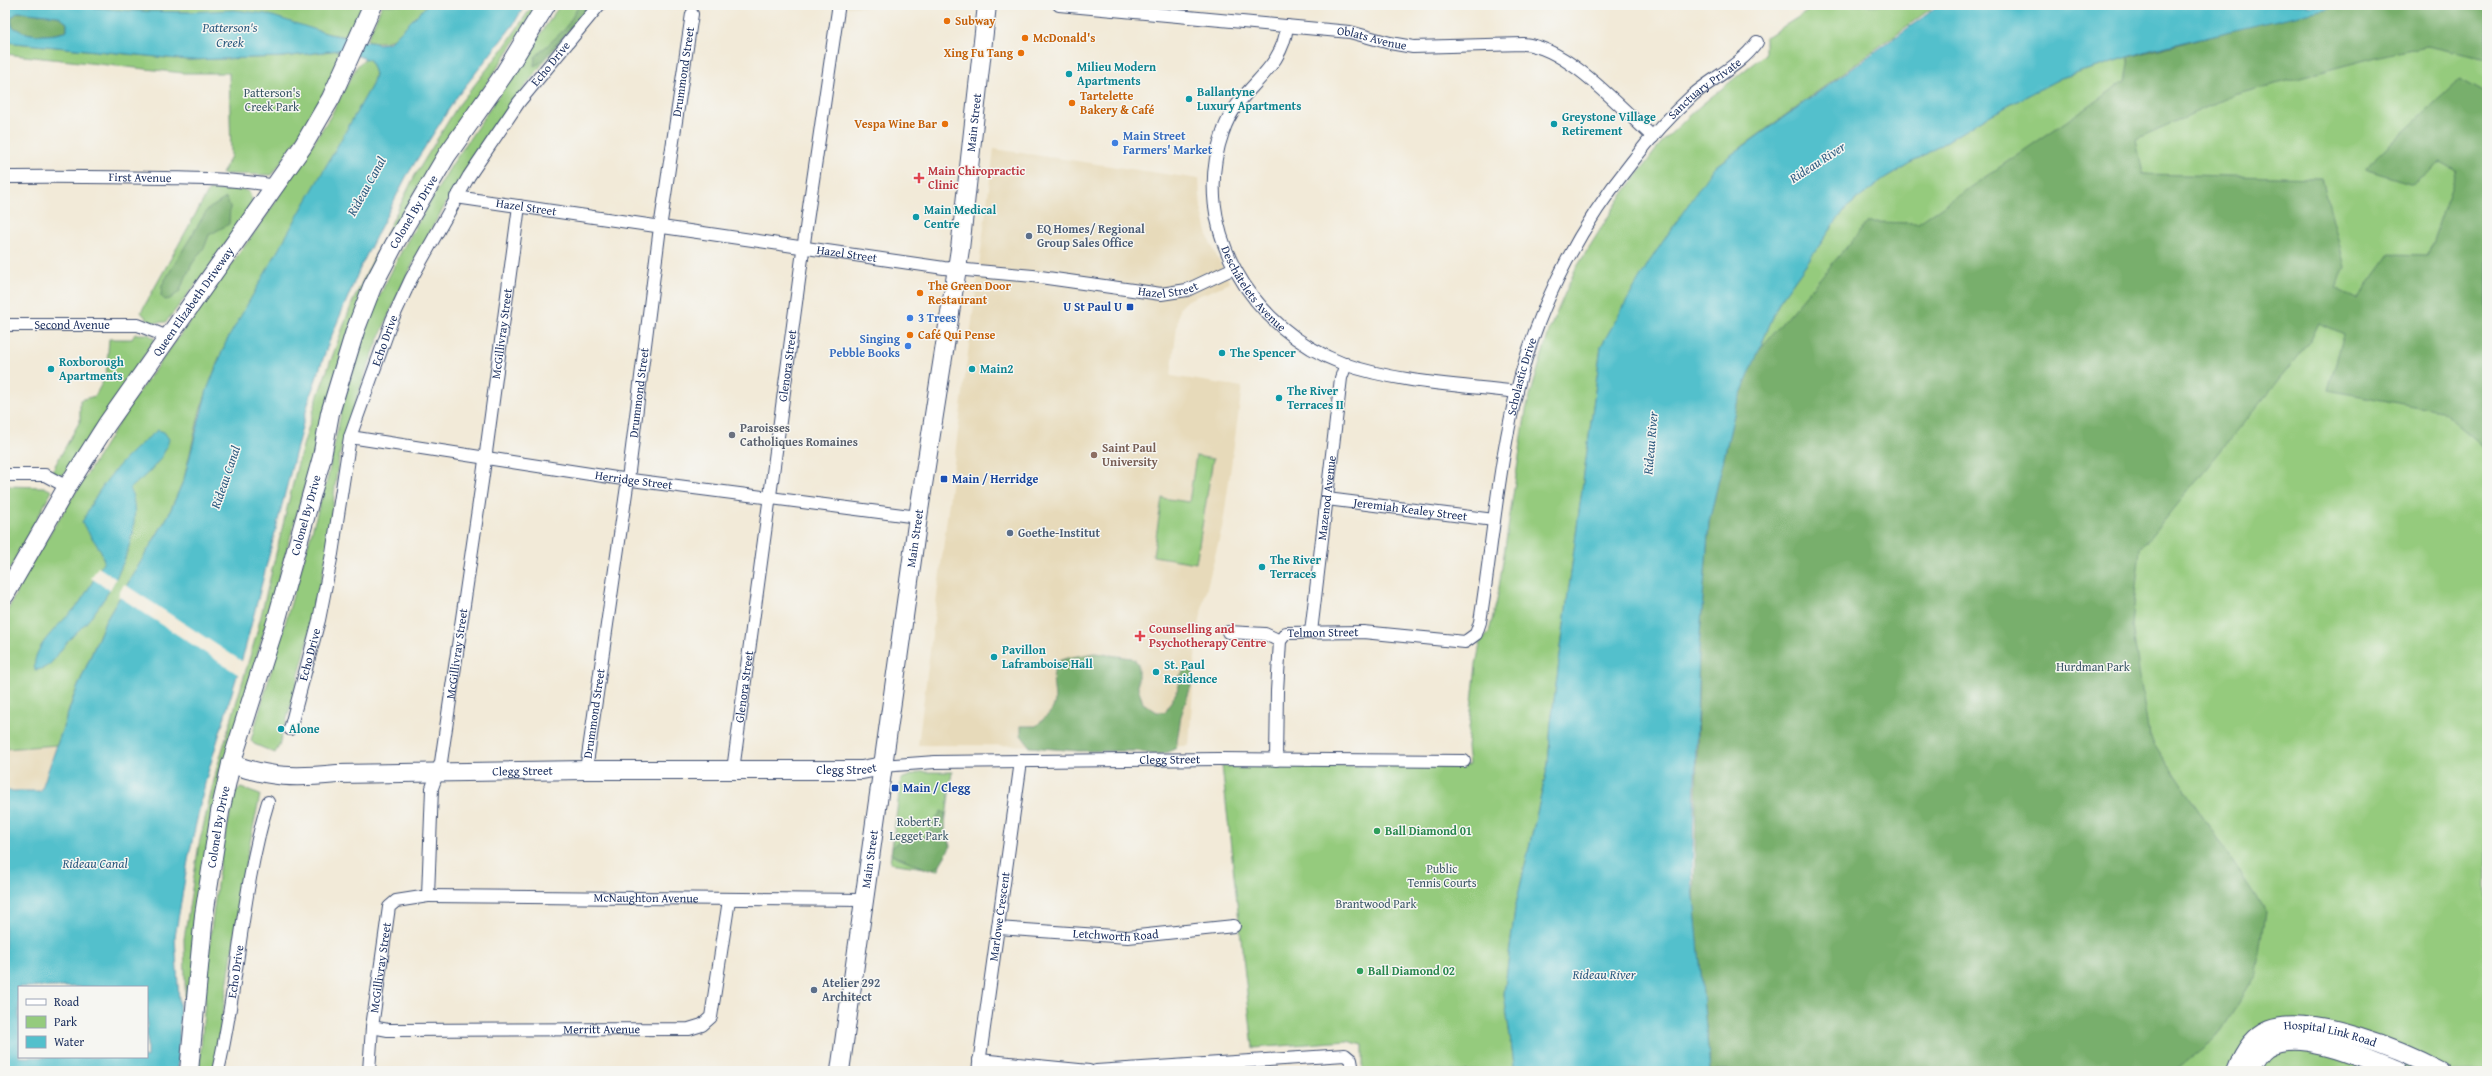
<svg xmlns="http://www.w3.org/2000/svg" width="2492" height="1076" viewBox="0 0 2492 1076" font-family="'Gentium Book Plus',serif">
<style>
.built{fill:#e7daba}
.green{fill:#95cb7d;stroke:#587d6e}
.forest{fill:#78af6c;stroke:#4a6f65}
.water{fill:#53c0cc;stroke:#377895;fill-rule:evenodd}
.pier{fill:#f2ead8}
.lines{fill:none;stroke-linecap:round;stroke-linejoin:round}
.street-casing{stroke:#3b4b70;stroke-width:14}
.secondary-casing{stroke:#3b4b70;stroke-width:20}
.street{stroke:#fff;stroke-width:12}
.secondary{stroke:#fff;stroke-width:18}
.food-dot{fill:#e8710a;stroke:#f6f6f2;stroke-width:1.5}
.culture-dot{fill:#0f9aa8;stroke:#f6f6f2;stroke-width:1.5}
.shop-dot{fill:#3f7fe0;stroke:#f6f6f2;stroke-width:1.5}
.health-dot{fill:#e0444e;stroke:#f6f6f2;stroke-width:1.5}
.service-dot{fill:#5c6f8a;stroke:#f6f6f2;stroke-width:1.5}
.transit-dot{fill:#1a4fb4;stroke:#f6f6f2;stroke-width:1.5}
.worship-dot{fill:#6b7280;stroke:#f6f6f2;stroke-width:1.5}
.education-dot{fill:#8d6e63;stroke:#f6f6f2;stroke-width:1.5}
.leisure-dot{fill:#2e9e5b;stroke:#f6f6f2;stroke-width:1.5}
.labels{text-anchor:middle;stroke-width:3;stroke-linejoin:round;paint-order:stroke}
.food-label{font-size:12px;font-weight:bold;fill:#c56008;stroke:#f6f6f2;text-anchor:start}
.street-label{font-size:12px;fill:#1b2f5e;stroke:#f6f6f2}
.culture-label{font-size:12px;font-weight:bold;fill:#0d838f;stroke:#f6f6f2;text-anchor:start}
.park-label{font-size:12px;fill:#3a5666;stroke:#f6f6f2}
.shop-label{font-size:12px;font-weight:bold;fill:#366cbe;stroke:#f6f6f2;text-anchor:start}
.health-label{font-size:12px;font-weight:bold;fill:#be3a42;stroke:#f6f6f2;text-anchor:start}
.service-label{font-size:12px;font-weight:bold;fill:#4e5e75;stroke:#f6f6f2;text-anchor:start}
.transit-label{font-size:12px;font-weight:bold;fill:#164399;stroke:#f6f6f2;text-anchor:start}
.worship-label{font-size:12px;font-weight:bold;fill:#5b616d;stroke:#f6f6f2;text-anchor:start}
.education-label{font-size:12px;font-weight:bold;fill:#785e54;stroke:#f6f6f2;text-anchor:start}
.leisure-label{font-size:12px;font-weight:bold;fill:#27864d;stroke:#f6f6f2;text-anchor:start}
.water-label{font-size:13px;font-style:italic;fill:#2c5a7f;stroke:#f6f6f2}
</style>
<rect width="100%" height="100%" fill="#f6f6f2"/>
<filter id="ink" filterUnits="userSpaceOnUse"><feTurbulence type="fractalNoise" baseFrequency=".025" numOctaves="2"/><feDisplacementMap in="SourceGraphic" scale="8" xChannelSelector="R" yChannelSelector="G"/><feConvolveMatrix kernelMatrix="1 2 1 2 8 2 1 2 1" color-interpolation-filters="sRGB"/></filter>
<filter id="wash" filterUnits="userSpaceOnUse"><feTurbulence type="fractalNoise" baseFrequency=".012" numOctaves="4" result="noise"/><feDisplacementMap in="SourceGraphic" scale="16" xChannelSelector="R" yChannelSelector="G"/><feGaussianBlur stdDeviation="0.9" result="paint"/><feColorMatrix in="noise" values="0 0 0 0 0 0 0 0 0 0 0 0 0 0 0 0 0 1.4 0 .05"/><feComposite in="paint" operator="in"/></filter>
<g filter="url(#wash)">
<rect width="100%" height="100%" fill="#f2ead8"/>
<g class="built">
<path d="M611 5H966L607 10Z"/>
<path d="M994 149 1199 179 1201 208 1209 240 1230 283 1188 300 1179 309 1171 376 1242 387 1223 524 1203 603 1196 644 1189 746 918 745Z"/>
<path d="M57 745 41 791H5V749Z"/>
</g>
<g class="green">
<path d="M65 5H362L348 37 188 12 131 11Z"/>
<path d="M382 5H427C409 26 397 49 367 40Z"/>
<path d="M533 5H539L415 192 323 421 254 666 186 1021 184 939 199 844 217 768 256 636 298 463 318 395 352 303 414 177 457 107 503 49Z"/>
<path d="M560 5H591C496 115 414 237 365 375 357 398 348 421 342 445 333 483 333 524 325 563 313 625 297 685 279 746L275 753 254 744 251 740 328 476 343 403 358 350 374 307 402 250 451 166Z"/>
<path d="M1809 5H1936L1713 168 1601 346 1551 723 1548 765 1515 909 1504 994 1515 1071H1363V1045L1347 1041 1253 1048 1222 766 1469 765 1467 747 1476 665 1480 644 1489 632 1497 600 1526 410 1550 328 1575 270 1618 201 1661 143 1700 106 1765 54V38L1808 11Z"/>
<path d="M2342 5H2487V1071H1710L1694 901 1736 406 1779 302 1846 208 1883 180 1985 118 2061 78 2154 49Z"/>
<path d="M5 42 188 60 283 57 339 50C333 89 295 143 272 175L222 174 231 156 229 73H183L5 54Z"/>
<path d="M367 57C376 65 376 75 372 85L219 358 200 411 184 479 168 516 105 622 73 698 57 745 5 749V616L26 572 135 397 267 215 330 117 357 66Z"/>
<path d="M209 190H245L249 192 253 203 211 265 166 322 150 323 141 312Z"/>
<path d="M135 334H148L154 338V341L64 475H59L52 471 80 421V400L95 396 106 376 109 339H132Z"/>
<path d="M1196 456 1213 459 1196 563 1153 556 1162 498 1189 502Z"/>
<path d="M5 486 44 487 52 491 5 578Z"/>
<path d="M920 772H952L939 870 890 863 901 779Z"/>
<path d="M241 788 260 795 247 857 214 1071H199L211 930 221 855 235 791Z"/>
</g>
<g class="forest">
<path d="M579 5H590L540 63 534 66 535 57 566 28Z"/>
<path d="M2342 5H2487V59L2426 46 2384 55 2234 95 2136 139 2143 174 2322 178 2345 267 2335 288 2357 299 2390 254 2428 255 2457 171 2441 162 2413 184 2364 169 2460 79 2487 94V449L2441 411 2328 390 2344 334 2319 323 2310 342 2140 549 2132 625 2149 736 2266 912 2257 974 2218 1036 2174 1071H1710L1694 901 1699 648 1709 522 1736 406 1758 351 1868 222 1918 223 2125 81 2129 57 2256 24Z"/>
<path d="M18 12 58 16 67 23V31C50 37 26 37 12 26L11 18Z"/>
<path d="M226 198 230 206 229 224 209 235 205 246 192 264 179 292 170 299 165 300 161 296 162 285 207 210Z"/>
<path d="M1095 653 1132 658 1138 663V687L1143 703 1157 712H1165L1177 691 1180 676 1184 670 1192 669 1194 677 1181 716 1176 748 1169 752 1155 755 1137 751H1078L1030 747 1021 735V726H1036C1042 720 1050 714 1053 708 1059 695 1048 681 1057 662 1070 656 1081 656 1095 653Z"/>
<path d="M941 811 945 813V829L951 846 939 866 929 870 891 854 892 848 903 835 917 838 926 836Z"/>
</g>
<g class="water">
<path d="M5 5H65L131 11 188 12 234 10 266 14 329 34 380 44 390 42 427 5H525L513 25 456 98 406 177 361 266 329 342 310 396 245 649 206 779 189 855 175 937 180 1017 178 1071H5V791H41L74 696 105 622 168 516 184 479 207 390 226 342 372 85 375 74 370 60 339 50 283 57 188 60 5 42ZM18 12 58 16 67 23V31C50 37 26 37 12 26L11 18ZM19 987H147V1057H19Z"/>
<path d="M1940 5H2342L2154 49 2061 78 1985 118 1883 180 1846 208 1779 302 1736 406 1709 522 1699 648 1692 876 1710 1071H1515L1504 994 1515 909 1548 765 1551 723 1601 346 1649 262 1713 168Z"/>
<path d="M158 430 164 432 169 439C165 459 146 476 130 488 147 529 113 593 85 624 78 631 70 638 64 646 55 657 51 669 35 670 30 645 67 620 80 602 89 589 96 575 104 561L101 551 82 523C99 484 125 455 158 430Z"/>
</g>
<g class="pier">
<path d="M98 567 116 579 110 590 91 578Z"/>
<path d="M124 584 243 662 239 675 118 596Z"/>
</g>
</g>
<g filter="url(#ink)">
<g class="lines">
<defs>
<g id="street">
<path id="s1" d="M1059 5 1350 32 1390 43 1413 47 1523 44C1566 46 1621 108 1653 137"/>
<path id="s2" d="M1287 26C1282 74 1238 86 1223 132 1189 228 1252 330 1344 364 1399 383 1461 385 1517 392"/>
<path id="s3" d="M5 177C59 176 112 177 166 178 203 179 239 179 275 186"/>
<path id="s4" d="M456 197 944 268 1033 276 1161 294 1187 290 1234 268"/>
<path id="s5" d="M5 325H138L168 337"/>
<path id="s6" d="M350 437 616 478 918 517"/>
<path d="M5 475H45L67 487"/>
<path id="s7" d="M1327 499 1494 520"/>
<path d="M1228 632 1265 634 1280 641"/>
<path id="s8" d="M1311 632 1341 378 1346 364"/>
<path id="s9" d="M290 729 319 620 332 554 350 437 392 320 411 279 469 176 519 102 599 5"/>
<path id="s10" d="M1276 760 1277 691 1280 641 1286 633 1363 632 1465 642 1476 634 1480 622C1493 540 1499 455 1521 375 1543 297 1581 225 1632 162 1650 138 1671 115 1693 95 1713 78 1742 64 1757 42"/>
<path id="s11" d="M882 766 935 762 1218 759 1464 761"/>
<path id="s12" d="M586 770 628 479 659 235 692 14"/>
<path id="s13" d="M733 770 807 221 838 10"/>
<path id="s14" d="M428 896 864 900"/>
<path id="s15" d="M998 928 1128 937 1234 926"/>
<path id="s16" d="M372 1027 388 1030 689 1029 702 1025 711 1017 729 900"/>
<path d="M979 1060 1089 1071"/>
<path id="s17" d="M218 1071C239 982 241 890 268 802"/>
<path id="s18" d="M369 1071 372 1027 389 907 396 901 428 896 432 788 441 762 483 475 519 206"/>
<path id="s19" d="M978 1071 1021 761"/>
<path d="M1096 1071 1345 1055 1351 1060 1353 1071"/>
</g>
<g id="secondary">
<path id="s20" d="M5 595 67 487 107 424 303 146 331 98 373 5"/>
<path id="s21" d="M231 764C272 778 295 778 337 774L586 770H862L882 766"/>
<path id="s22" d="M189 1071 204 915 220 812 231 764 276 622 322 457 330 413 355 331 372 287 395 243 447 155 504 74 546 5"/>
<path id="s23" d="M840 1071 918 517 960 249 987 5"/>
<path id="s24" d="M2236 1071C2242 1055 2253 1036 2270 1029 2310 1013 2403 1051 2440 1071"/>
<path d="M2249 1071C2254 1062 2259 1052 2267 1047 2300 1028 2365 1058 2397 1071"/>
</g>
</defs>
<use href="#street" class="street-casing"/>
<use href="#secondary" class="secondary-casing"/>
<use href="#street" class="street"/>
<use href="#secondary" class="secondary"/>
</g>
</g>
<g class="food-dot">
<circle cx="947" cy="21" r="4"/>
<circle cx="1025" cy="38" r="4"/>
<circle cx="1021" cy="53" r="4"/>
<circle cx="1072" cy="103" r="4"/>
<circle cx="945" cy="124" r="4"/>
<circle cx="920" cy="293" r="4"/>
<circle cx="910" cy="335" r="4"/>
</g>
<g class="culture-dot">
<circle cx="1069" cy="74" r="4"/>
<circle cx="1189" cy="99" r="4"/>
<circle cx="1554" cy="124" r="4"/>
<circle cx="916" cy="217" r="4"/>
<circle cx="1222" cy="353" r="4"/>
<circle cx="51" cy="369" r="4"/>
<circle cx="972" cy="369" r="4"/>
<circle cx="1279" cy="398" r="4"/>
<circle cx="1262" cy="567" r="4"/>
<circle cx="994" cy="657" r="4"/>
<circle cx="1156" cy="672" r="4"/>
<circle cx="281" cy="729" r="4"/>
</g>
<g class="shop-dot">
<circle cx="1115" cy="143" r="4"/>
<circle cx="910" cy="318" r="4"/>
<circle cx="908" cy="346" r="4"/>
</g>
<g class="health-dot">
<path d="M917 172h4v4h4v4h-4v4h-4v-4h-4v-4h4z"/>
<path d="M1138 630h4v4h4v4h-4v4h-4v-4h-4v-4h4z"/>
</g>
<g class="service-dot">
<circle cx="1029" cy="236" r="4"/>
<circle cx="1010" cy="533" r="4"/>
<circle cx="814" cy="990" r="4"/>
</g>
<g class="transit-dot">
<rect x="1126" y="303" width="8" height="8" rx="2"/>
<rect x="940" y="475" width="8" height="8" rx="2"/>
<rect x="891" y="784" width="8" height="8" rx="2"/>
</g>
<circle class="worship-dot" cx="732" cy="435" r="4"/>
<circle class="education-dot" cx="1094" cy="455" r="4"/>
<g class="leisure-dot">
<circle cx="1377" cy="831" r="4"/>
<circle cx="1360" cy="971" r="4"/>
</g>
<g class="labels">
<g class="food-label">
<text x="955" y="25">Subway</text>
<text x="1033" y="42">McDonald's</text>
<text x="1013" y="57" text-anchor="end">Xing Fu Tang</text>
<text x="1080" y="100">Tartelette<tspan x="1080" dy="14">Bakery &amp; Café</tspan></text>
<text x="937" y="128" text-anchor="end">Vespa Wine Bar</text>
<text x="928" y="290">The Green Door<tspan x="928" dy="14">Restaurant</tspan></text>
<text x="918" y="339">Café Qui Pense</text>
</g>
<g class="street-label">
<text dy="4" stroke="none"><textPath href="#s1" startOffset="315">Oblats Avenue</textPath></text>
<text dy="4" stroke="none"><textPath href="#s9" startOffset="725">Echo Drive</textPath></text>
<text dy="4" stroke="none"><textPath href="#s12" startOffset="705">Drummond Street</textPath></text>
<text dy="4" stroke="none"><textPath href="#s10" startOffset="931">Sanctuary Private</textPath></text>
<text dy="4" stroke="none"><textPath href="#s23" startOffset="958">Main Street</textPath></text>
<text dy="4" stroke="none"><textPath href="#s3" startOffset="135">First Avenue</textPath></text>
<text dy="4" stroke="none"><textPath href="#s4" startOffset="71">Hazel Street</textPath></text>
<text dy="4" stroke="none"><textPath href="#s22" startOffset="894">Colonel By Drive</textPath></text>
<text dy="4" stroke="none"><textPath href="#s4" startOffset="395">Hazel Street</textPath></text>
<text dy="4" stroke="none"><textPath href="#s4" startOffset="719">Hazel Street</textPath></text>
<text dy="4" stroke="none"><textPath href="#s2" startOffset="294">Deschâtelets Avenue</textPath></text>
<text dy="4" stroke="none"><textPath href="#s20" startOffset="349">Queen Elizabeth Driveway</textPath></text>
<text dy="4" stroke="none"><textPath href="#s5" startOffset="67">Second Avenue</textPath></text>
<text dy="4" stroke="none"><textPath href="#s18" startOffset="775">McGillivray Street</textPath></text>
<text dy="4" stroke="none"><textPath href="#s9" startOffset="401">Echo Drive</textPath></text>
<text dy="4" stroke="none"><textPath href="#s13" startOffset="408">Glenora Street</textPath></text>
<text dy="4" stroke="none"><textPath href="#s10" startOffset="584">Scholastic Drive</textPath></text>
<text dy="4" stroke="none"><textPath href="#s12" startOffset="381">Drummond Street</textPath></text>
<text dy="4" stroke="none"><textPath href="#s6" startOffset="287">Herridge Street</textPath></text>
<text dy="4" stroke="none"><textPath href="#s8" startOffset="135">Mazenod Avenue</textPath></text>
<text dy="4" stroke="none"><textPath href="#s7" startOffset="84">Jeremiah Kealey Street</textPath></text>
<text dy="4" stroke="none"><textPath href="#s22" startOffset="570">Colonel By Drive</textPath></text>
<text dy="4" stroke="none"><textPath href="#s23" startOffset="538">Main Street</textPath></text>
<text dy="4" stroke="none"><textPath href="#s10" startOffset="166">Telmon Street</textPath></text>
<text dy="4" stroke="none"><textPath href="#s18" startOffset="452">McGillivray Street</textPath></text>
<text dy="4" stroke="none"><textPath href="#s9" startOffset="77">Echo Drive</textPath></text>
<text dy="4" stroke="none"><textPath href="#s13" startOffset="84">Glenora Street</textPath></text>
<text dy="4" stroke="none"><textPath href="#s12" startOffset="57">Drummond Street</textPath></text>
<text dy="4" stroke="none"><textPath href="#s11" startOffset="288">Clegg Street</textPath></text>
<text dy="4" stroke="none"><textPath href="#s21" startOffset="617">Clegg Street</textPath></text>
<text dy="4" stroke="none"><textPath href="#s21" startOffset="293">Clegg Street</textPath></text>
<text dy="4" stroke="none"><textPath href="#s22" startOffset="246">Colonel By Drive</textPath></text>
<text dy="4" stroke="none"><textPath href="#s23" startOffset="214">Main Street</textPath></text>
<text dy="4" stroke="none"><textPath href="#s14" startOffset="218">McNaughton Avenue</textPath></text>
<text dy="4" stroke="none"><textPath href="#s19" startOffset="156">Marlowe Crescent</textPath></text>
<text dy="4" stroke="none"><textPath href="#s15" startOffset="118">Letchworth Road</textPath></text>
<text dy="4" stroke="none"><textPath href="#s18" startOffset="104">McGillivray Street</textPath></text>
<text dy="4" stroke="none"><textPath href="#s17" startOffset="101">Echo Drive</textPath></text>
<text dy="4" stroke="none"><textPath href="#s16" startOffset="230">Merritt Avenue</textPath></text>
<text dy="4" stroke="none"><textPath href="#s24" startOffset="117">Hospital Link Road</textPath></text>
</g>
<g class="culture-label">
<text x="1077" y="71">Milieu Modern<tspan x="1077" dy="14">Apartments</tspan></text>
<text x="1197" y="96">Ballantyne<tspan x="1197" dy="14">Luxury Apartments</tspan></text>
<text x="1562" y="121">Greystone Village<tspan x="1562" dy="14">Retirement</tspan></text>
<text x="924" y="214">Main Medical<tspan x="924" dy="14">Centre</tspan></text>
<text x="1230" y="357">The Spencer</text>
<text x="59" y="366">Roxborough<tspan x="59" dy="14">Apartments</tspan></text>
<text x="980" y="373">Main2</text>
<text x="1287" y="395">The River<tspan x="1287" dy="14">Terraces II</tspan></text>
<text x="1270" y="564">The River<tspan x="1270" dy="14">Terraces</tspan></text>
<text x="1002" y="654">Pavillon<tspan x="1002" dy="14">Laframboise Hall</tspan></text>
<text x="1164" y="669">St. Paul<tspan x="1164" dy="14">Residence</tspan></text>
<text x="289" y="733">Alone</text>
</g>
<g class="park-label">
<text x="272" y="97">Patterson's<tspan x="272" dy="14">Creek Park</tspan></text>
<text x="2093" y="671">Hurdman Park</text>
<text x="919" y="826">Robert F.<tspan x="919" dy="14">Legget Park</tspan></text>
<text x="1442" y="873">Public<tspan x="1442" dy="14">Tennis Courts</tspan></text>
<text x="1376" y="908">Brantwood Park</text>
</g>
<g class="shop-label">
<text x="1123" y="140">Main Street<tspan x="1123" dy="14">Farmers' Market</tspan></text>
<text x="918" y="322">3 Trees</text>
<text x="900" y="343" text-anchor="end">Singing<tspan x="900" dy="14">Pebble Books</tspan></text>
</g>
<g class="health-label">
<text x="928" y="175">Main Chiropractic<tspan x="928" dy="14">Clinic</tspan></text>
<text x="1149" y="633">Counselling and<tspan x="1149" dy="14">Psychotherapy Centre</tspan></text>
</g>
<g class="service-label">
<text x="1037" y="233">EQ Homes/ Regional<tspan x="1037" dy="14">Group Sales Office</tspan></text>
<text x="1018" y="537">Goethe-Institut</text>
<text x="822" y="987">Atelier 292<tspan x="822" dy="14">Architect</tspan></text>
</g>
<g class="transit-label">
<text x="1122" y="311" text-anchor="end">U St Paul U</text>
<text x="952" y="483">Main / Herridge</text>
<text x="903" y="792">Main / Clegg</text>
</g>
<g class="worship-label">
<text x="740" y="432">Paroisses<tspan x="740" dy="14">Catholiques Romaines</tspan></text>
</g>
<g class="education-label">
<text x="1102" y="452">Saint Paul<tspan x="1102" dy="14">University</tspan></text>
</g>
<g class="leisure-label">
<text x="1385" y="835">Ball Diamond 01</text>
<text x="1368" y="975">Ball Diamond 02</text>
</g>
<g class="water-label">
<text x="230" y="32">Patterson's<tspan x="230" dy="15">Creek</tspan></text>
<text transform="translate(1817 162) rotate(-33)" y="5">Rideau River</text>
<text transform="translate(366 186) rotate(-61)" y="5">Rideau Canal</text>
<text transform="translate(1650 443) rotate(-85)" y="5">Rideau River</text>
<text transform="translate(225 477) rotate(-71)" y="5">Rideau Canal</text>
<text x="95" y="868">Rideau Canal</text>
<text x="1604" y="979">Rideau River</text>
</g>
</g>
<rect width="2492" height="1076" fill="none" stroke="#f6f6f2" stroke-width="20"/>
<rect x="18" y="986" width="130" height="72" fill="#f6f6f2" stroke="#9ea6b7"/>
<rect x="26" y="999" width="20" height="6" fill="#ffffff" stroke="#9ea6b7"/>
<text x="54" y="1006" font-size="12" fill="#1b2f5e">Road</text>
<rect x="26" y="1016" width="20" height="12" fill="#95cb7d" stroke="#9ea6b7"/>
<text x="54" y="1026" font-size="12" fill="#1b2f5e">Park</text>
<rect x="26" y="1036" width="20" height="12" fill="#53c0cc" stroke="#9ea6b7"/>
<text x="54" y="1046" font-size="12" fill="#1b2f5e">Water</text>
</svg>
